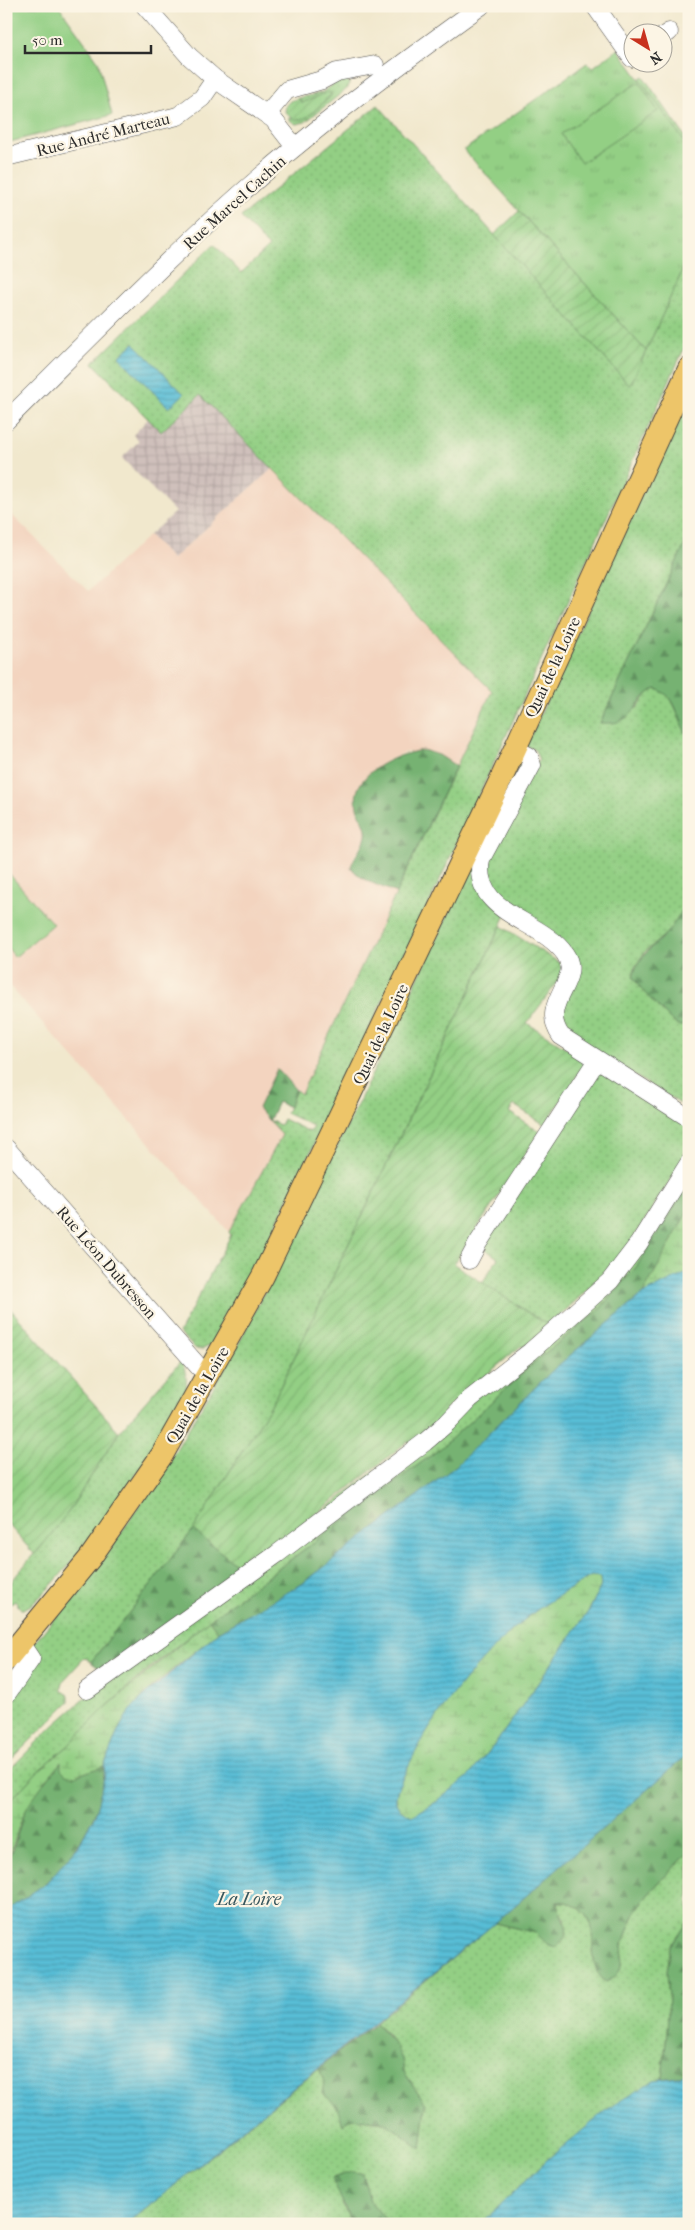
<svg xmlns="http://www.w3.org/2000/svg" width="695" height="2230" viewBox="0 0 695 2230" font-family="'IM FELL French Canon',serif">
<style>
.built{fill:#f3d4bf}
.industrial{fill:url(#industrial-grid)}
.grass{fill:url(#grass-dots);stroke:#5f7d58}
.forest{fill:url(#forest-firs);stroke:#506e4e}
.wetland{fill:url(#wetland-marsh);stroke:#5f7d58}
.park{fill:url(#park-tufts);stroke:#5f7d58}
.garden{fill:url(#garden-furrows);stroke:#5f7d58}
.pitch{fill:#93cf84;stroke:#5f7d58}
.water{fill:url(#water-rules);stroke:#427480;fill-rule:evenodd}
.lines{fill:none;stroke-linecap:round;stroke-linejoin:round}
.minor-casing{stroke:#494743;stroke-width:19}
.major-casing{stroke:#494743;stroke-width:24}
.minor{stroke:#fff;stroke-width:18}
.major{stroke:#edc569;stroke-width:22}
.labels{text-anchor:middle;stroke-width:4.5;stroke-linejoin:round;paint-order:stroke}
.street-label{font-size:16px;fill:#2b2b2b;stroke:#fcf5e5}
.water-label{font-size:18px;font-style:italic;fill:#38575e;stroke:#fcf5e5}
</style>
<defs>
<pattern id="industrial-grid" width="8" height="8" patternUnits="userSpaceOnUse" patternTransform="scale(1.25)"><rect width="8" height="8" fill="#cfc0bb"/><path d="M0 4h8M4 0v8" fill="none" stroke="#b2a5a1"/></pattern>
<pattern id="grass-dots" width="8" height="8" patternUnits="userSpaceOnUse" patternTransform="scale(1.25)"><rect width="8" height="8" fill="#93cf84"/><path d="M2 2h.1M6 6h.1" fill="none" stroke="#7fb272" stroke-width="1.8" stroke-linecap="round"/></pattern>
<pattern id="forest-firs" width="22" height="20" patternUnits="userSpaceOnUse" patternTransform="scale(1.25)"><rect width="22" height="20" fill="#76b272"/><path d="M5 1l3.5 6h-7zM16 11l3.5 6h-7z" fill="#61915e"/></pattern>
<pattern id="wetland-marsh" width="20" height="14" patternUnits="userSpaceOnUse" patternTransform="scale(1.25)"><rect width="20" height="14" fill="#93cf84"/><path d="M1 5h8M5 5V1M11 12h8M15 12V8" fill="none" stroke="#7fb272"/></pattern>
<pattern id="park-tufts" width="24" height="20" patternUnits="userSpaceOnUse" patternTransform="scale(1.25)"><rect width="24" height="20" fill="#93cf84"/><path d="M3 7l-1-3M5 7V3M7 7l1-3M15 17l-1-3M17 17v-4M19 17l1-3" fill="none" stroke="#7fb272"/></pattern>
<pattern id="garden-furrows" width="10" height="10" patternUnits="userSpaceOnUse" patternTransform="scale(1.25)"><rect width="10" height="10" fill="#93cf84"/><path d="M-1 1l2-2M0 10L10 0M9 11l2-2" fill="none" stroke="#7fb272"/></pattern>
<pattern id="water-rules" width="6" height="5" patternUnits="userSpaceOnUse" patternTransform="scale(1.25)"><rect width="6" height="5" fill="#58bdd6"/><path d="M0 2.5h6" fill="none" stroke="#499aae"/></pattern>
</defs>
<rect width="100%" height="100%" fill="#fcf5e5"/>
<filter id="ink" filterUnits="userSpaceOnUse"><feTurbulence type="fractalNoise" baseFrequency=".02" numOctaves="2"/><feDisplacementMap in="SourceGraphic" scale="10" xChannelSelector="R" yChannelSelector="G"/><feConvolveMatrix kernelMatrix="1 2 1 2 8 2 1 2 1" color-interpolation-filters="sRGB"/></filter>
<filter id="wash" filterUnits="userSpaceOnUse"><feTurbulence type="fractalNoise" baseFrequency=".0096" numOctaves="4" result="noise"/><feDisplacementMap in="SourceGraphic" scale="20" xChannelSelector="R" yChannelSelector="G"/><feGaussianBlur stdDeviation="1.12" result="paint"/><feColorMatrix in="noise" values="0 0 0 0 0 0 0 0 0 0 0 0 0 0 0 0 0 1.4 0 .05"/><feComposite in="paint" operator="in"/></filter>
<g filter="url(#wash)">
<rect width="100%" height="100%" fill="#f1e8cd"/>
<path class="built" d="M273 468 492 690 456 766 439 755 406 752 386 761 370 773 357 809 366 829V837L353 858 355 873 396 893 301 1094 277 1069 258 1108 282 1135 229 1232 6 982V509L88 591 149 535 172 559Z"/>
<path class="industrial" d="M199 394 273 468 172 559 149 535 175 512 122 458 139 441 133 435 148 419 161 432Z"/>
<g class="grass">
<path d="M643 76 689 142V148L639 79Z"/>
<path d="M341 79H347L349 83 348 88 305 122 296 124 288 119 309 115 331 96 328 92 303 103 299 98 321 93Z"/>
<path d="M378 105 630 386 689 256V338L431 899 259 1260 213 1344 203 1349H196L179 1333 231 1235 229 1232 282 1135 269 1120 280 1125 283 1119 310 1132 313 1126 286 1113 296 1090 301 1094 492 691 200 395 161 432 93 363 214 244 241 273 269 247 241 217Z"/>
<path d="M689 390V536L600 723 637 708 649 692 656 689 666 692 672 701 689 737V900L670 930 644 953 635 967 633 977 641 989 674 1023 689 1025V1109L568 1035 558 1018 573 970 489 888 488 852 539 760 535 750 526 746Z"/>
<path d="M523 758V771L476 863 506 915 272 1404 193 1530 91 1662 85 1657 64 1680 61 1690 69 1695V1702L6 1765V1704L12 1696 31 1647 111 1548 174 1453 235 1351 354 1112Z"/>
<path d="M597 1065 689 1127V1151L620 1259 549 1326 482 1283 498 1258 482 1247Z"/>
<path d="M689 1171V1183L637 1266 599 1310 539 1358 441 1448 209 1620 150 1668 104 1709 67 1747 38 1771 6 1805V1773L53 1726 95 1689 603 1293Z"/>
<path d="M181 1361C186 1371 188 1382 185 1394 176 1423 44 1613 21 1609L15 1601 6 1608V1588L69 1511 119 1432Z"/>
<path d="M689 1852V1920L671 1947 667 1971 669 1997 667 2032 662 2079 654 2080 549 2158 481 2224H389L370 2201 362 2174 342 2204 352 2224H127L319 2068 331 2098 339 2110 343 2125 352 2118 385 2122 421 2148 426 2104 404 2072 402 2059 388 2035 376 2022 495 1923 536 1933 547 1944 565 1919 558 1911 557 1902C565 1901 568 1902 575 1906 608 1921 580 1963 606 1982 625 1973 620 1964 623 1946 624 1939 628 1931 630 1924 642 1894 668 1875 689 1852Z"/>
</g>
<g class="forest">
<path d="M689 536V737C675 720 681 698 656 689 639 695 637 715 620 721 614 724 606 723 600 723Z"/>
<path d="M423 750 439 755 456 766 396 893C381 886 360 881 351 867 354 855 364 847 366 836 368 824 359 817 357 807 349 773 397 754 423 750Z"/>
<path d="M689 900V1025L680 1026 674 1023 641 989 633 977C638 954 655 947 669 930 677 921 681 909 689 900Z"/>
<path d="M277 1069 296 1090 289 1107 278 1102 269 1121 258 1108Z"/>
<path d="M689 1183V1209L643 1294 554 1369 456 1466 302 1584 218 1632 209 1620 441 1448 539 1358 599 1310 637 1266Z"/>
<path d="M193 1530 245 1571 101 1670 91 1662Z"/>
<path d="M689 1753V1852C668 1875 642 1894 630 1924 628 1931 624 1939 623 1947 620 1964 625 1973 606 1982 580 1963 608 1921 575 1906 568 1902 564 1901 557 1902 560 1920 578 1932 555 1947L547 1944 536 1933 495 1923Z"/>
<path d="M62 1761 75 1776 104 1766C106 1807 75 1859 44 1884 32 1894 19 1902 6 1911V1859L13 1850 22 1819 31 1799Z"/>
<path d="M689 1920V2072L678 2077 662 2079 667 2032 669 1997 667 1971 671 1947Z"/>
<path d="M376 2022 396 2047 402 2059 404 2072 426 2104 421 2149 385 2122 352 2118 343 2125C339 2111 336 2101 322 2094L324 2082 319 2068Z"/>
<path d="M352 2172 362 2173 370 2201 389 2224H352L332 2178Z"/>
</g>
<g class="wetland">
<path d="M689 1209V1272L643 1294Z"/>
<path d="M591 1576 600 1577 601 1586 590 1609 496 1743 469 1776 436 1802 412 1816C406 1813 397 1809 396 1802 395 1792 401 1781 405 1773 430 1717 477 1659 524 1620 544 1603 569 1590 591 1576Z"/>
<path d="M209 1620 218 1632C192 1655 151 1684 131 1710 118 1726 112 1747 104 1766L75 1776 66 1774 61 1769V1762C47 1779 33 1795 23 1816 16 1830 16 1845 6 1859V1805L38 1771 67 1747 104 1709Z"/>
</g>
<path class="park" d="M618 49 689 148V256L646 351 464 150 587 63 592 68Z"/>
<g class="garden">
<path d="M328 92 331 93V96C316 108 301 132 285 112L286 105 290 101 299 98 302 103Z"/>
<path d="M519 211 646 351 630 386 494 235Z"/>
<path d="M501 926 568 968 527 1023 587 1061 545 1125 514 1105 509 1112 540 1132 454 1264 549 1326 524 1347 521 1346 445 1410 449 1413 413 1443 408 1441 245 1571 193 1530 272 1404Z"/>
<path d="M6 1304 119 1432 69 1511 35 1555 6 1522Z"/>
</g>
<g class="pitch">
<path d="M6 6H59L98 61 112 115 6 143Z"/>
<path d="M639 82 658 111 581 163 561 134Z"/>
<path d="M6 870 53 924 15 957 6 946Z"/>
</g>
<g class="water">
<path d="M134 343 184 394 169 408 119 357Z"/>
<path d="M689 1272V1753L495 1923 127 2224H6V1911L46 1883 78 1847 95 1815 105 1774 104 1766 118 1731 130 1710 144 1696 218 1632 302 1584 456 1466 554 1369 643 1294ZM591 1576 600 1577 601 1586 590 1609 496 1743 469 1776 436 1802 412 1816C406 1813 397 1809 396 1802 395 1792 401 1781 405 1773 430 1718 477 1659 524 1620 544 1603 569 1590 591 1576Z"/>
<path d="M689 2072V2224H481L549 2158 612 2106 654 2080 678 2077Z"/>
</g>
</g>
<g filter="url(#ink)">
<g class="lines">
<defs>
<g id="minor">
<path d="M145 6 189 56 215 79 273 119 295 147"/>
<path d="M595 6 632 58"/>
<path d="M662 37 669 32"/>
<path d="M267 114 287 90 322 80 337 72 375 65"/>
<path d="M6 157 178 116 202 98 215 79"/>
<path d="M6 421C76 352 145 281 217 215 300 139 389 72 481 6"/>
<path d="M515 749 529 756 532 765 481 859C471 914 541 919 565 954 584 981 537 1002 561 1036L689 1118"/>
<path d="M6 1148 199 1367 209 1374"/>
<path d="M469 1260 478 1243 597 1060"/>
<path d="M87 1690 277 1554 425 1442 447 1423 470 1399 530 1352 610 1281 639 1243 689 1163"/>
<path d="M6 1695 31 1659 21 1644"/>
</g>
<path id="major" d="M6 1660 90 1558 162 1455 263 1276 502 777 689 369"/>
</defs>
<use href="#minor" class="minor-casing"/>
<use href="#major" class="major-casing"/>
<use href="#minor" class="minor"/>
<use href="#major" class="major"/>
</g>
</g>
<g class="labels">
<g class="street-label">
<text transform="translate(103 134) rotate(-14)" y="6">Rue André Marteau</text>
<text transform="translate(234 202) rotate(-42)" y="6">Rue Marcel Cachin</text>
<text transform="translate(552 667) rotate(-65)" y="6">Quai de la Loire</text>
<text transform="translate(380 1034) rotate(-65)" y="6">Quai de la Loire</text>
<text transform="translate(107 1262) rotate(49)" y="6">Rue Léon Dubresson</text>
<text transform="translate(197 1395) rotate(-60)" y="6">Quai de la Loire</text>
</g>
<g class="water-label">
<text x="249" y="1905">La Loire</text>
</g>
</g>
<rect width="695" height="2230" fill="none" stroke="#fcf5e5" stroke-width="25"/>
<g transform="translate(648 48) rotate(143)"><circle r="24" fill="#fcf5e5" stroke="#a8a49b"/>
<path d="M0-4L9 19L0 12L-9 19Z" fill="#c8321e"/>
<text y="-8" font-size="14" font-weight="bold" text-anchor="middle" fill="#2b2b2b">N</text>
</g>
<path d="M25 45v8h126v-8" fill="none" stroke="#2b2b2b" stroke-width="2.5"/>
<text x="32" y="45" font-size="15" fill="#2b2b2b" stroke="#fcf5e5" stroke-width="4" paint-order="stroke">50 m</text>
</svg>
